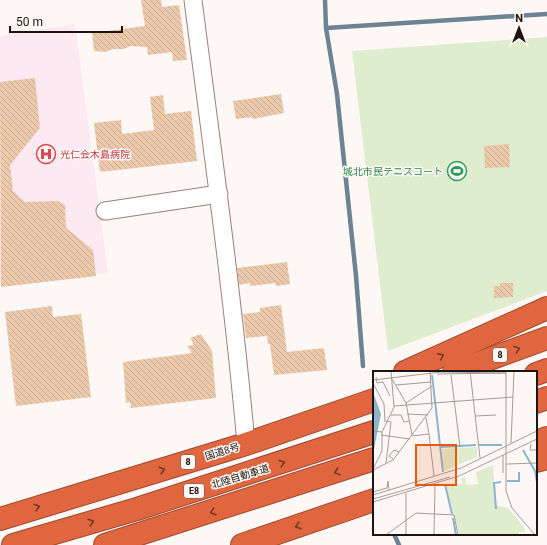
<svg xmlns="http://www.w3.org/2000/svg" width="547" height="545" viewBox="0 0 547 545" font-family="Roboto,'Noto Sans JP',sans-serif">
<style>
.medical{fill:#fce9f2}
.pitch{fill:#dfedcf}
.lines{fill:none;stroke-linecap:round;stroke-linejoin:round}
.stream{stroke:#6b8394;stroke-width:4.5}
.building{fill:url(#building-back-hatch)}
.minor-casing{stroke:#9b8279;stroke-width:19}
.highway-casing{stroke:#9c492f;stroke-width:24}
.minor{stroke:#fff;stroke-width:17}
.highway{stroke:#e0663f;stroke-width:22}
.oneway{stroke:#753825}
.labels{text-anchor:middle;stroke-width:3;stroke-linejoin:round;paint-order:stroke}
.shield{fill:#fdf8f5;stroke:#605855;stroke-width:1}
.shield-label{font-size:9px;font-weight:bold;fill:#1d1310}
.health-label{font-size:10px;fill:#be3a42;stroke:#fdf8f5;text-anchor:start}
.leisure-label{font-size:10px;fill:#27864d;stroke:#fdf8f5;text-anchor:end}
.street-label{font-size:10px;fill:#1d1310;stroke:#fdf8f5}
.inset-river{fill:none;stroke:#8db3cd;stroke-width:2}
.inset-road{fill:none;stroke:#a39c99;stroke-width:1}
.view{fill:#e8590c;fill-opacity:0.15;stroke:#e8590c;stroke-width:2}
.inset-edge{fill:none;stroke:#1d1310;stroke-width:2}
</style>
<defs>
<pattern id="building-back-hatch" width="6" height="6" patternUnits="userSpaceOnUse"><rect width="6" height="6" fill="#ecc9ab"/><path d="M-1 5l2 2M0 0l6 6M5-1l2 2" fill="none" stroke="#caac92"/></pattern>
</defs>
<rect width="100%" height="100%" fill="#fdf8f5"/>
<path class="medical" d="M75 24 108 273 0 283V36Z"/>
<path class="pitch" d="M547 37V291L388 351 352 51Z"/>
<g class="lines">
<g class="stream">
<path d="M325 0 326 28 337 94 356 276 363 366"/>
<path d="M326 28 547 14"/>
<path d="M394 534 399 545"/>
</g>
</g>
<g class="building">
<path d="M141 0H161L162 7 179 5 187 60 173 61 172 52 148 55 147 47 131 46 123 49H113L105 52 94 51 92 33 145 26Z"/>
<path d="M35 78 40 128 10 165 13 191 25 202 57 201 65 205 66 228 93 250 96 276 1 287 0 82Z"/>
<path d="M281 94 284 113 252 119V117L236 119 233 101Z"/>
<path d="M163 95 165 114 191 111 197 161 100 172 94 123 121 120 122 134 154 130 150 97Z"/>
<path d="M509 144 510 167 485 168 484 146Z"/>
<path d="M287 262 290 284 276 286V283L250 286V283L239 285 237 268Z"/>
<path d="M500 283H513V297L494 298V286H500Z"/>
<path d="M281 305 287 352 324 348 327 370 274 375 270 344H268L267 336 246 338 243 314 260 312V308Z"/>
<path d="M52 306 53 317 81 314 91 397 16 406 5 312Z"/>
<path d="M201 334 212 351 216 398 131 408 130 402 126 403 123 362 192 353 187 346 194 345 190 338Z"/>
</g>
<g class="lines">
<defs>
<g id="minor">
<path d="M193 0C212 148 233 296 246 444"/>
<path d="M105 211 219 194"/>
</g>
<g id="highway">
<path d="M405 372 547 308"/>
<path d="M454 372 547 338"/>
<path d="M536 374 547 370"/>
<path d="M536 402 547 398"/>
<path d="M536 442 547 438"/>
<path d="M536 461 547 458"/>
<path d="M0 519 246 444 374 400"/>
<path d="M13 545 137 509 374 432"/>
<path d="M105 545 374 459"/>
<path d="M242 545 374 500"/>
</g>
</defs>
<use href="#minor" class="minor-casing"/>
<use href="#highway" class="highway-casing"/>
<use href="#minor" class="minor"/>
<use href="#highway" class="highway"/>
</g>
<defs><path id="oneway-chevron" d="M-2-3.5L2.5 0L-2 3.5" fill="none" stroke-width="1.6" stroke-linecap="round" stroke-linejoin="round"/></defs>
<g class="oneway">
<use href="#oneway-chevron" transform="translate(517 349) rotate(-20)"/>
<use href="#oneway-chevron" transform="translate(441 356) rotate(-24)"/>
<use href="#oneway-chevron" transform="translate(282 463) rotate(-17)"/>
<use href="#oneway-chevron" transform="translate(162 470) rotate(-17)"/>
<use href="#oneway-chevron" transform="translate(337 472) rotate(161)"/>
<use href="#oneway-chevron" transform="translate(37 507) rotate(-17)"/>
<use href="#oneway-chevron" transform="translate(213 512) rotate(162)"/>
<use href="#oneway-chevron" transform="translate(91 522) rotate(-16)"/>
<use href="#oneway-chevron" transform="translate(298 526) rotate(161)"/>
</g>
<defs>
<symbol id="hospital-ring" viewBox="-11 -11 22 22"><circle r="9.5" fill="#fdf8f5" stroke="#e0444e" stroke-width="1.5"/><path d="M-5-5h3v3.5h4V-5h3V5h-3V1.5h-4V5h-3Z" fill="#e0444e"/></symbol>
<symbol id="stadium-ring" viewBox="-11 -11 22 22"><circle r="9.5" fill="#fdf8f5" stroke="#2e9e5b" stroke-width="1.5"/><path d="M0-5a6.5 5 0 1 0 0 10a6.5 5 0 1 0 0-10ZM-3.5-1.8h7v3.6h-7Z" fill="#2e9e5b"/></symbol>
</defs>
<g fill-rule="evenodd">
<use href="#hospital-ring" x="35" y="143" width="22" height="22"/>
<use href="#stadium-ring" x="446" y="160" width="22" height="22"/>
</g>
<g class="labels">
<g class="shield">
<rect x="493" y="348" width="14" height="14" rx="3"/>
<rect x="181" y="455" width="14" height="14" rx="3"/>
<rect x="184" y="484" width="20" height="14" rx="3"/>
</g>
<g class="shield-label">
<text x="500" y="358">8</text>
<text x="188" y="465">8</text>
<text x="194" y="494">E8</text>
</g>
<g class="health-label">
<text x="60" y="158">光仁会木島病院</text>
</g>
<g class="leisure-label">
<text x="443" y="175">城北市民テニスコート</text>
</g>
<g class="street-label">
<text transform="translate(222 451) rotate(-17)" y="4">国道8号</text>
<text transform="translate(240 476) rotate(-17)" y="4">北陸自動車道</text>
</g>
</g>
<g transform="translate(373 371)">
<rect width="164" height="164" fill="#fdf8f5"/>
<path d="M120 94 123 134 135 137 152 157V161H146V164H86L73 115 89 114 88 107 92 105 93 114 105 113 103 101Z" fill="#dfedcf"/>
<path d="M104 76V86L71 100 69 78ZM96 116 109 119 111 122 108 136 100 142 92 141 84 135 86 122ZM123 148 124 164H108L107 149ZM104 149V164H92L91 150Z" fill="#dfedcf"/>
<path d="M0 21 8 43 0 83 1 48Z" fill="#8db3cd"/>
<path class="inset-river" d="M59 4 70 101M106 74H129M67 76 103 74M150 79 162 100 164 111M134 110H146V101M72 113 79 143M123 138 121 112 128 111M80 147 83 164"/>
<path class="inset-road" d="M97 0 107 87M133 0V120L139 137 162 164M64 3 133 2M78 4 87 76M3 6 4 12 10 11 17 25M19 8 33 32 39 64M0 9 68 1 133 2M0 12 11 33 12 51M23 14 58 11M33 32 59 15M21 35 140 26M34 43 55 44M17 44H28L31 51 36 50M102 45 123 44M53 47 56 63M13 50 18 51 13 92M0 60 9 61 21 36 18 0M8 64 37 68M39 65 56 63 61 105M138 72 141 0M158 73 157 79H164M20 88 16 85 21 79 26 81M134 93 164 92M0 98 9 80V61M0 99 20 89 59 37 57 0M130 102V84M0 121 14 117 15 110 16 119M0 124 88 97 164 60M0 128 77 106M0 131 86 105 164 68M13 164 43 142 81 144 85 164M33 164V122M61 164 62 114"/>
<path class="view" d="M43 74H83V114H43Z"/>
<rect width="164" height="164" class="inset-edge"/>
</g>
<g transform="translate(519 28)" stroke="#fdf8f5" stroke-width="3" paint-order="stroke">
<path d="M0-3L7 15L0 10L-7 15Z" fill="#1d1310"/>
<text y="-6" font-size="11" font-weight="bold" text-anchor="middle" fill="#1d1310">N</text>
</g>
<path d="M10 26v6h112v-6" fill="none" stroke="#1d1310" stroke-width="2"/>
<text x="16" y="26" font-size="12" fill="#1d1310" stroke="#fdf8f5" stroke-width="3" paint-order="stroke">50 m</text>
</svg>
